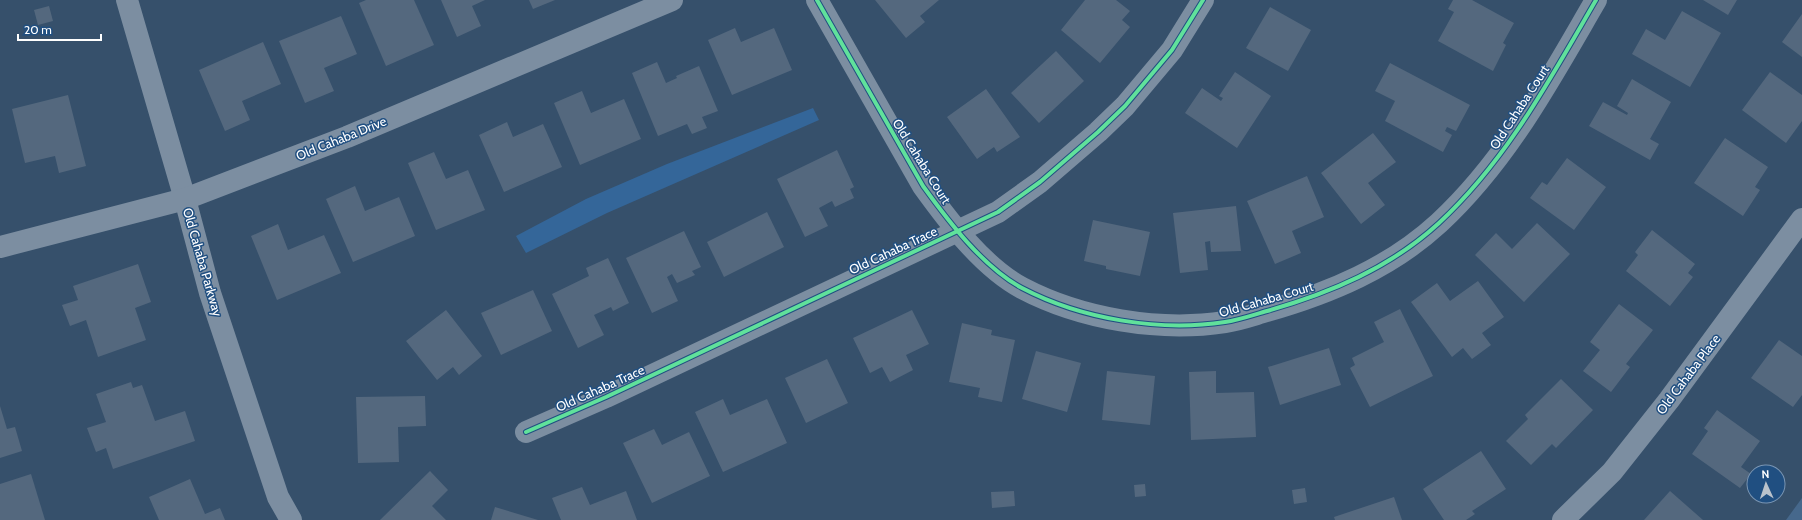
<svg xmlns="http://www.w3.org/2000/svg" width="1802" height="520" viewBox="0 0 1802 520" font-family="Cabin,sans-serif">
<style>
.green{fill:#346699}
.water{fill:#46688c}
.building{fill:#54687e}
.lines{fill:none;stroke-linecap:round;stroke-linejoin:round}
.minor{stroke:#7c8ea1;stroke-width:22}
.cycleway-casing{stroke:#204f81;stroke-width:6}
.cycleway{stroke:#60e19b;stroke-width:4}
.labels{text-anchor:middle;stroke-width:3;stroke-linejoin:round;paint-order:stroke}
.street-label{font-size:13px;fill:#fff;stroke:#204f81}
</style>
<rect width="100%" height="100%" fill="#36506b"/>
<path class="green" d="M813 108 819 120 607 213 526 253 516 236 586 199 667 164Z"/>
<path class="water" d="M1802 498V520H1786Z"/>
<g class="building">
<path d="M366 0H414L434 45 386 66 359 3Z"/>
<path d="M441 0H485L472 6 481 26 457 37Z"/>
<path d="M529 0H555L533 9Z"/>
<path d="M875 0H939L920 16 925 22 906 38Z"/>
<path d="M1085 0H1116L1130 11 1122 20 1130 27 1100 63 1061 30Z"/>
<path d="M1453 0H1472L1514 23 1503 43 1506 45 1493 71 1438 41 1454 12 1448 9Z"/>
<path d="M1703 0H1737L1728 15Z"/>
<path d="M49 6 53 21 38 25 34 10Z"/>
<path d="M1270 7 1311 30 1288 71 1246 48Z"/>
<path d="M1682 11 1721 33 1690 87 1632 54 1646 29 1665 40Z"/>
<path d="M1802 14V57L1782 42Z"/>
<path d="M341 16 357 54 324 68 334 91 305 103 279 41Z"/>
<path d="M735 28 741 42 774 28 792 70 732 95 708 40Z"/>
<path d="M263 42 281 84 242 101 250 120 225 131 199 70Z"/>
<path d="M1056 51 1084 81 1039 123 1011 93Z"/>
<path d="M657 62 666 83 677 78 676 76 699 66 718 111 702 117 707 128 692 134 687 124 658 136 632 73Z"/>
<path d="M1390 63 1470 105 1456 131 1447 127 1445 131 1452 135 1443 152 1385 121 1395 101 1375 91Z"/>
<path d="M1235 72 1271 96 1237 148 1185 113 1202 88 1221 101 1223 98 1219 96Z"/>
<path d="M1770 72 1802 95V121L1786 143 1742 110Z"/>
<path d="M1632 79 1671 102 1650 139 1659 144 1650 160 1589 126 1603 102 1627 115 1628 113 1617 106Z"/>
<path d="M986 89 1020 137 997 152 994 147 977 159 947 117Z"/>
<path d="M582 91 591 113 624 99 641 139 580 165 554 103Z"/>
<path d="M68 95 86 166 59 173 55 156 25 163 12 109Z"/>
<path d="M507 122 513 137 543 124 562 167 504 192 479 135Z"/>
<path d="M1373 133 1396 162 1368 183 1385 205 1361 224 1321 173Z"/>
<path d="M1725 138 1768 167 1755 187 1760 190 1743 216 1694 183Z"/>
<path d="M837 150 854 187 850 189 854 198 835 207 832 201 819 208 828 226 805 237 777 179Z"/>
<path d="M434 152 446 179 468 170 485 210 436 230 408 163Z"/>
<path d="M1567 158 1606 187 1574 230 1530 198 1542 182 1547 185Z"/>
<path d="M1307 176 1324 217 1292 231 1301 253 1275 264 1247 201Z"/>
<path d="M355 186 365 211 399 197 415 236 353 262 326 199Z"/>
<path d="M1236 206 1241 251 1211 252 1210 241 1205 242 1208 270 1180 273 1173 213Z"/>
<path d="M767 212 784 247 724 277 707 242Z"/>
<path d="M1093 220 1150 232 1140 276 1106 269V266L1084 261Z"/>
<path d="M1537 223 1570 254 1524 302 1475 255 1496 233 1512 249Z"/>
<path d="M278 224 288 250 324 235 341 273 277 300 251 236Z"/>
<path d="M1652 230 1695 264 1688 273 1693 277 1670 306 1626 271 1638 255 1635 252Z"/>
<path d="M684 231 701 267 692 271 695 275 677 283 672 274 667 277 678 301 652 313 626 258Z"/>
<path d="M608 258 629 303 613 311 611 307 594 315 604 335 578 348 552 294 589 276 586 268Z"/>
<path d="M138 264 151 302 135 308 146 340 98 357 86 320 70 326 62 305 78 300 73 286Z"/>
<path d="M1478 281 1504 317 1482 333 1491 345 1472 359 1463 348 1452 357 1411 302 1437 283 1450 301Z"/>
<path d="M533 290 552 331 501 355 481 313Z"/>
<path d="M1619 304 1653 330 1626 364 1630 367 1611 392 1583 371 1600 350 1590 342Z"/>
<path d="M1400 309 1433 376 1370 407 1350 368 1355 365 1352 358 1384 342 1374 322Z"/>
<path d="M446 310 482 356 459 375 453 367 437 380 406 341Z"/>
<path d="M912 310 929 344 906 355 913 370 890 382 882 367 870 373 853 338Z"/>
<path d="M962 323 992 330 991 335 1015 340 1002 402 978 397 980 388 949 382Z"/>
<path d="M1779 340 1802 356V395L1793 407 1751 378Z"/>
<path d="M1329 348 1341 385 1280 405 1268 367Z"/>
<path d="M1036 351 1081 363 1067 412 1022 399Z"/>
<path d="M827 359 848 403 806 423 785 378Z"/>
<path d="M1107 371 1155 376 1150 425 1102 420Z"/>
<path d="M1216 371V393L1254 392 1256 437 1191 440 1189 372Z"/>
<path d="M1561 379 1593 410 1556 448 1552 444 1531 465 1506 441 1528 419 1525 415Z"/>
<path d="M131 382 133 388 142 385 155 421 185 411 195 441 113 469 106 448 96 452 87 428 106 422 96 394Z"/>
<path d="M425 396 426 426 398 427 399 462 358 463 356 397Z"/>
<path d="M723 399 730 415 767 399 787 443 723 472 695 412Z"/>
<path d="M0 406 7 429 15 427 22 451 0 458Z"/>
<path d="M1717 410 1760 441 1741 467 1751 474 1740 488 1692 454 1708 431 1704 428Z"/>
<path d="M654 429 662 445 689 432 710 476 652 503 623 443Z"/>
<path d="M1481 451 1506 489 1472 511 1475 514 1466 520H1444L1423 489Z"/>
<path d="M430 471 448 490 432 506 446 520H380Z"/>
<path d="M31 474 45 520H0V484Z"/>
<path d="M190 479 205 514 220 508 225 520H159L149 497Z"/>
<path d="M1145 484 1146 496 1135 497 1134 485Z"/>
<path d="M582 487 590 505 626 491 637 520H561L552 498Z"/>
<path d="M1305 488 1307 502 1294 504 1292 490Z"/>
<path d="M1014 491 1015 506 992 508 991 492Z"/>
<path d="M1670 491 1703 520H1644Z"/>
<path d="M1394 497 1402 520H1335L1334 517Z"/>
<path d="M495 507 538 520H491Z"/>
</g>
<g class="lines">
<g class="minor">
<path d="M127 0 185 199 210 293 278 497 291 520"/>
<path d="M817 0 923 186C949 222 983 267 1022 288 1081 319 1159 332 1225 322 1239 320 1253 315 1267 311 1330 293 1390 268 1439 223 1507 160 1550 79 1596 0"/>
<path d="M0 247 185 199 347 137 672 0"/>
<path d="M526 432 606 397 998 212 1040 182 1098 132 1125 106 1172 50 1203 0"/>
<path d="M1563 520 1612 472 1669 400 1802 219"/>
</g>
<defs>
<g id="cycleway">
<path d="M817 0 923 186C949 222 983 267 1022 288 1081 319 1159 332 1225 322 1239 320 1253 315 1267 311 1330 293 1390 268 1439 223 1507 160 1550 79 1596 0"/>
<path d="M526 432 606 397 998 212 1040 182 1098 132 1125 106 1172 50 1203 0"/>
</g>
</defs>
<use href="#cycleway" class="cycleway-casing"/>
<use href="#cycleway" class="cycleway"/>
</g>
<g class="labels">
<g class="street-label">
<text transform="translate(1519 107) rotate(-57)" y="5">Old Cahaba Court</text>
<text transform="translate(341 138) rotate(-22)" y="5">Old Cahaba Drive</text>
<text transform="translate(922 161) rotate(58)" y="5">Old Cahaba Court</text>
<text transform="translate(893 250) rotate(-25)" y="5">Old Cahaba Trace</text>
<text transform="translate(203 262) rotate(74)" y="5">Old Cahaba Parkway</text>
<text transform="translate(1266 299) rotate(-16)" y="5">Old Cahaba Court</text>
<text transform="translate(1688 374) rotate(-53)" y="5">Old Cahaba Place</text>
<text transform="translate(600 388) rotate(-24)" y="5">Old Cahaba Trace</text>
</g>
</g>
<g transform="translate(1766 484) rotate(357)"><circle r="19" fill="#204f81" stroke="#7995b3"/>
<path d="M0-3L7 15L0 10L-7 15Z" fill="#b9c2cb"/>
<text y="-6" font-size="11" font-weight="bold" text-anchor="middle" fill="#ffffff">N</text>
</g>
<path d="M18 34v6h83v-6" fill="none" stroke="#ffffff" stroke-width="2"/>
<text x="24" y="34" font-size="12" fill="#ffffff" stroke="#204f81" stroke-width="3" paint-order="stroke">20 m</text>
</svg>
